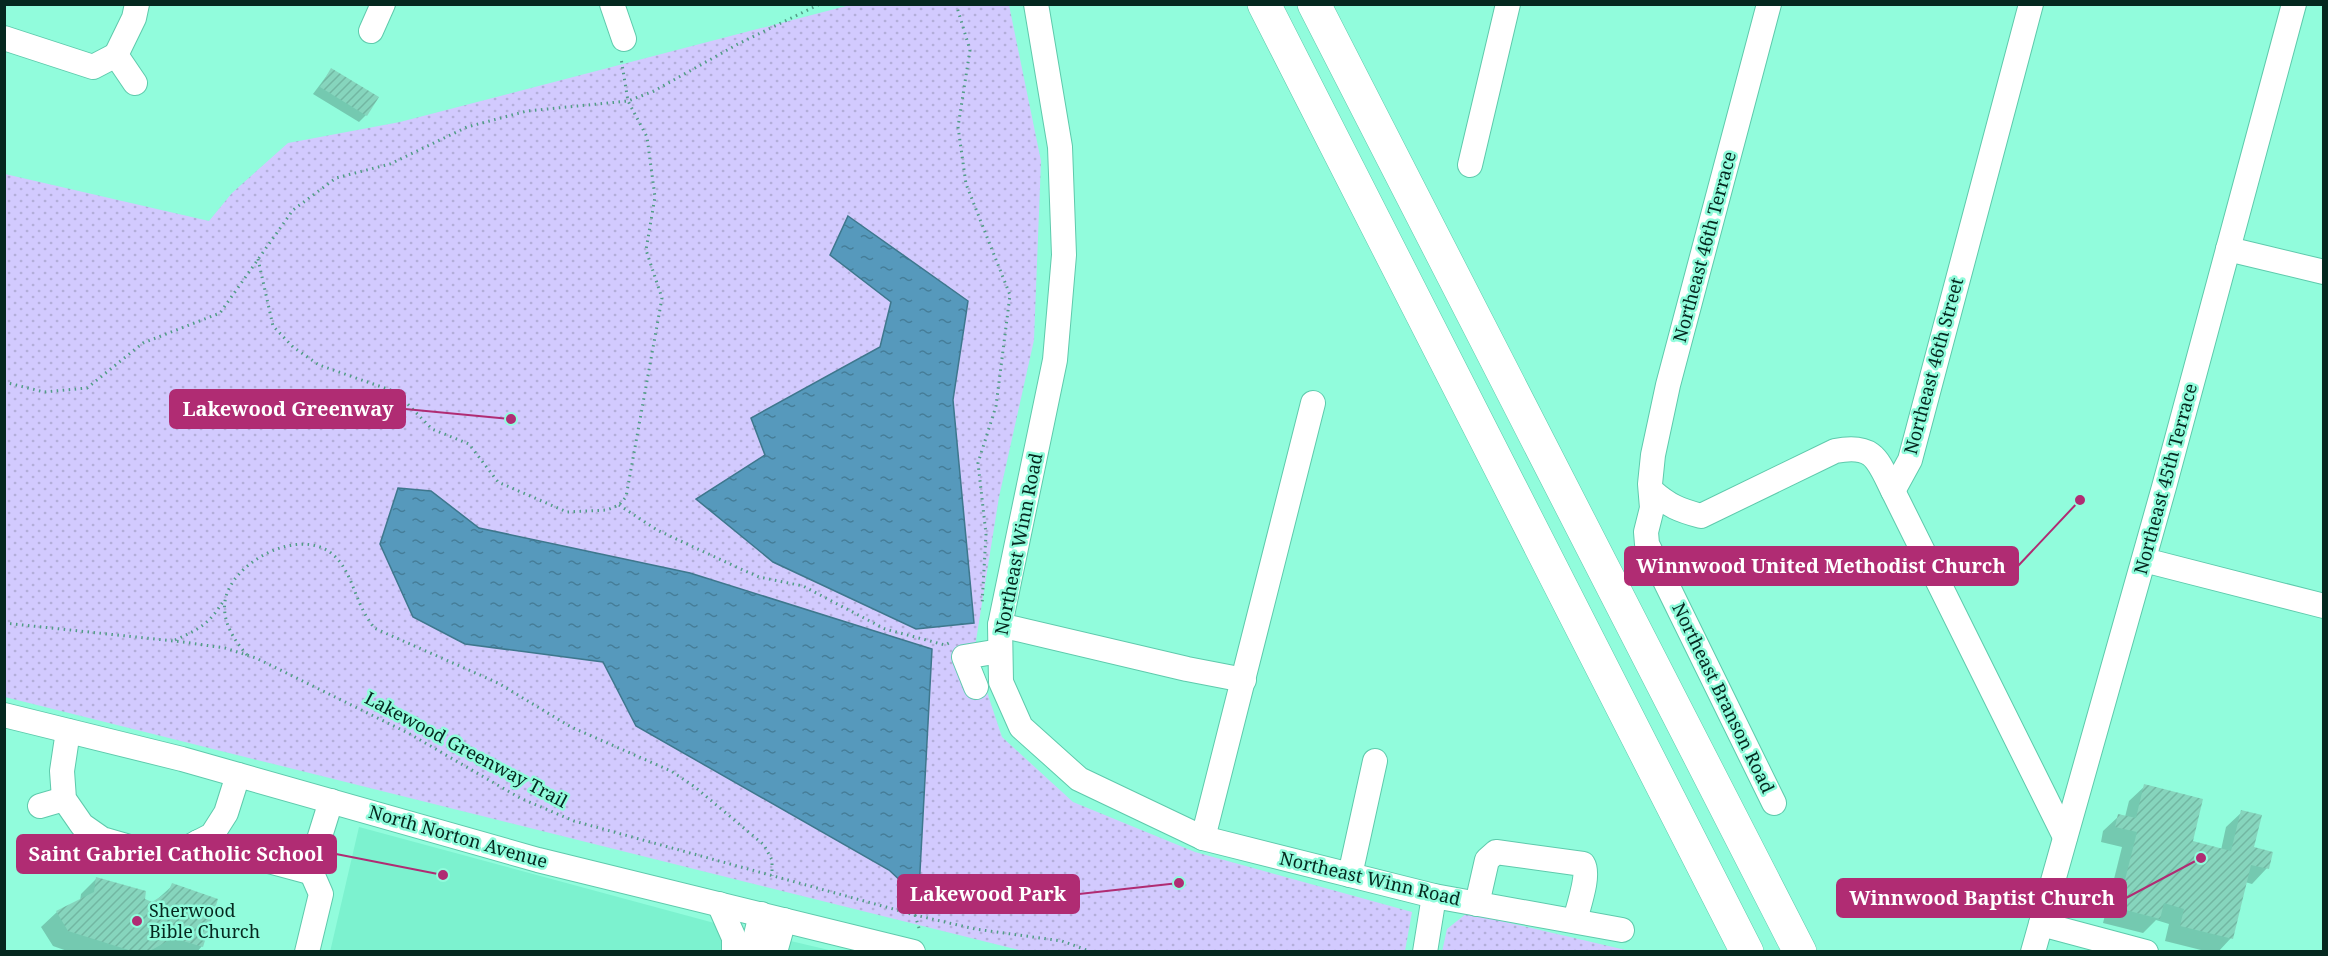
<svg xmlns="http://www.w3.org/2000/svg" width="2328" height="956" viewBox="0 0 2328 956" font-family="'Noto Serif',serif">
<style>
.built{fill:#7cf2cf}
.park{fill:url(#park-dots)}
.water{fill:url(#water-ripples);stroke:#3e778d;stroke-width:1.5}
.shadow{fill:#0003}
.building{fill:url(#building-hatch)}
.lines{fill:none;stroke-linecap:round;stroke-linejoin:round}
.minor-casing{stroke:#5ecaac;stroke-width:26}
.highway-casing{stroke:#5ecaac;stroke-width:34}
.path{stroke:#529c86;stroke-width:3;stroke-dasharray:1.5 4.5;stroke-linecap:butt}
.minor{stroke:#fff;stroke-width:24}
.highway{stroke:#fff;stroke-width:33}
.poi-dot{fill:#b02c73;stroke:#91fcdc;stroke-width:2}
.labels{text-anchor:middle;stroke-width:5;stroke-linejoin:round;paint-order:stroke}
.street-label{font-size:18px;fill:#05281f;stroke:#91fcdc}
.poi-label{font-size:18px;fill:#05281f;stroke:#91fcdc;text-anchor:start}
.leader{fill:none;stroke:#b02c73;stroke-width:2}
.callout-dot{fill:#b02c73;stroke:#91fcdc;stroke-width:2}
.callout{fill:#b02c73;stroke:#b02c73;stroke-width:2}
.callout-label{font-size:20px;text-anchor:middle;font-weight:bold;fill:#fff}
</style>
<defs>
<pattern id="park-dots" width="8" height="8" patternUnits="userSpaceOnUse" patternTransform="scale(1.5)"><rect width="8" height="8" fill="#d2cafe"/><path d="M2 2h.1M6 6h.1" fill="none" stroke="#b3aed9" stroke-width="1.8" stroke-linecap="round"/></pattern>
<pattern id="water-ripples" width="26" height="14" patternUnits="userSpaceOnUse" patternTransform="scale(1.5)"><rect width="26" height="14" fill="#5699bc"/><path d="M2 4q2-2 4 0t4 0M15 11q2-2 4 0t4 0" fill="none" stroke="#457d98"/></pattern>
<pattern id="building-hatch" width="6" height="6" patternUnits="userSpaceOnUse" patternTransform="scale(1.5)"><rect width="6" height="6" fill="#86d5bd"/><path d="M-1 1l2-2M0 6l6-6M5 7l2-2" fill="none" stroke="#72b7a2"/></pattern>
</defs>
<rect width="100%" height="100%" fill="#91fcdc"/>
<path class="built" d="M359 827 718 924 833 951 330 952Z"/>
<g class="park">
<path d="M850 5H1009L1041 161 1034 340 999 497 974 653 1002 737 1073 802 1195 852 1412 912 1405 951H1023L5 697V174L209 221 232 193 288 143 400 122Z"/>
<path d="M1467 913 1630 951 1442 952 1447 929Z"/>
</g>
<g class="water">
<path d="M848 216 968 301 953 400 974 623 916 629 773 562 696 499 765 455 751 418 880 347 891 302 830 255Z"/>
<path d="M398 488 431 491 479 528 690 573 932 649 919 890 904 884 889 870 636 726 603 662 465 644 413 617 380 544Z"/>
</g>
<g class="shadow">
<path d="M331 70 366 115 359 122 313 94Z"/>
<path d="M2145 786 2191 842 2221 850 2226 827 2242 812 2252 848 2267 868 2252 884 2245 882 2231 938 2218 952H2209L2165 941 2169 924 2156 920 2143 933 2103 923 2122 847 2101 842 2103 831 2119 816 2125 817 2129 801Z"/>
<path d="M96 879 152 904 173 885 202 946 197 952H70L53 946 41 927 57 912 80 901 81 894Z"/>
</g>
<g class="building">
<path d="M331 68 379 97 367 116 320 87Z"/>
<path d="M2144 784 2203 799 2193 841 2231 851 2241 810 2262 815 2254 847 2273 852 2269 869 2251 865 2233 939 2180 926 2184 909 2164 903 2160 919 2118 908 2137 832 2115 827 2118 814 2136 818Z"/>
<path d="M96 877 146 891 145 899 152 902 168 892 172 883 218 899 203 947 173 938 148 952H135L68 931 56 911 94 892Z"/>
</g>
<g class="lines">
<defs>
<g id="minor">
<path d="M612 4 624 39"/>
<path d="M1036 4 1060 147 1064 255 1055 360 1000 625 1001 682 1021 727 1079 779 1203 838 1434 896 1622 930"/>
<path d="M1769 4 1668 385 1653 455 1650 484 1652 508 1646 532 1647 544 1774 803"/>
<path d="M371 31 383 4"/>
<path d="M4 38 93 67 116 55"/>
<path d="M116 55 134 18 137 4"/>
<path d="M116 55 135 83"/>
<path d="M1470 165 1508 4"/>
<path d="M2228 249 2324 272"/>
<path d="M1652 491C1669 506 1679 510 1701 516L1835 451C1875 443 1878 461 1893 491L2065 837"/>
<path d="M1893 491 1910 460 2031 4"/>
<path d="M2144 560 2324 606"/>
<path d="M1000 625 1187 669 1244 680"/>
<path d="M976 687 964 657 1000 651"/>
<path d="M4 715 182 759 538 860 913 952"/>
<path d="M68 731 62 771 64 799 82 825 102 839 133 848 166 852 189 847 212 835 226 813 238 775"/>
<path d="M40 806 64 799"/>
<path d="M1203 838 1313 403"/>
<path d="M198 842 313 873"/>
<path d="M1350 875 1375 761"/>
<path d="M719 904 734 938V952"/>
<path d="M1477 904 1487 860 1496 852 1583 864C1590 875 1578 907 1575 921"/>
<path d="M2041 924 2146 952"/>
<path d="M307 952 321 894 314 878 311 865 331 801"/>
<path d="M752 952 761 914"/>
<path d="M775 952 784 920"/>
<path d="M1425 952 1434 896"/>
<path d="M2033 952 2164 487 2294 4"/>
</g>
<g id="highway">
<path d="M1264 4 1747 952"/>
<path d="M1314 4 1800 952"/>
</g>
</defs>
<use href="#minor" class="minor-casing"/>
<use href="#highway" class="highway-casing"/>
<g class="path">
<path d="M956 4 970 50 958 127 966 184 1010 295 996 406 978 463 986 534 982 605"/>
<path d="M258 259 273 326 293 347 319 365 396 392 432 429 469 444 498 482 567 512 607 510 619 505 626 497 662 298 646 250 655 197 647 137 628 101 621 58"/>
<path d="M4 382 44 392 87 388 143 343 220 313 293 210 336 178 390 164 467 127 527 111 628 101 654 91 738 44 820 4"/>
<path d="M619 505 657 530 743 570 759 577 803 586 885 629 945 645 949 643"/>
<path d="M4 623 183 642 225 648 256 658 408 733 520 798 574 821 915 915 975 929 1062 941 1092 952"/>
<path d="M175 640C200 629 210 623 224 600"/>
<path d="M247 655C234 640 222 622 225 601 231 563 297 527 331 553 350 568 353 592 364 612 367 618 371 623 374 628L498 683 571 727 671 771 695 787 764 845 772 860V876"/>
<path d="M919 928 915 915 922 892 924 870"/>
</g>
<use href="#minor" class="minor"/>
<use href="#highway" class="highway"/>
</g>
<circle class="poi-dot" cx="137" cy="921" r="6"/>
<g class="labels">
<g class="street-label">
<text transform="translate(1705 247) rotate(-75)" y="6">Northeast 46th Terrace</text>
<text transform="translate(1934 366) rotate(-75)" y="6">Northeast 46th Street</text>
<text transform="translate(2166 479) rotate(-75)" y="6">Northeast 45th Terrace</text>
<text transform="translate(1019 544) rotate(-79)" y="6">Northeast Winn Road</text>
<text transform="translate(1723 698) rotate(64)" y="6">Northeast Branson Road</text>
<text transform="translate(466 750) rotate(28)" y="6">Lakewood Greenway Trail</text>
<text transform="translate(458 837) rotate(16)" y="6">North Norton Avenue</text>
<text transform="translate(1370 879) rotate(13)" y="6">Northeast Winn Road</text>
</g>
<g class="poi-label">
<text x="149" y="917">Sherwood<tspan x="149" dy="21">Bible Church</tspan></text>
</g>
</g>
<path class="leader" d="M511 419L405 409M2080 500L2018 566M443 875L336 854M1179 883L1079 894M2201 858L2126 898"/>
<g class="callout-dot">
<circle cx="511" cy="419" r="6"/>
<circle cx="2080" cy="500" r="6"/>
<circle cx="443" cy="875" r="6"/>
<circle cx="1179" cy="883" r="6"/>
<circle cx="2201" cy="858" r="6"/>
</g>
<g class="callout">
<rect x="170" y="390" width="235" height="38" rx="6"/>
<rect x="1625" y="547" width="393" height="38" rx="6"/>
<rect x="17" y="835" width="319" height="38" rx="6"/>
<rect x="898" y="875" width="181" height="38" rx="6"/>
<rect x="1837" y="879" width="289" height="38" rx="6"/>
</g>
<g class="callout-label">
<text x="288" y="416">Lakewood Greenway</text>
<text x="1821" y="573">Winnwood United Methodist Church</text>
<text x="176" y="861">Saint Gabriel Catholic School</text>
<text x="988" y="901">Lakewood Park</text>
<text x="1982" y="905">Winnwood Baptist Church</text>
</g>
<rect width="2328" height="956" fill="none" stroke="#05281f" stroke-width="12"/>
</svg>
